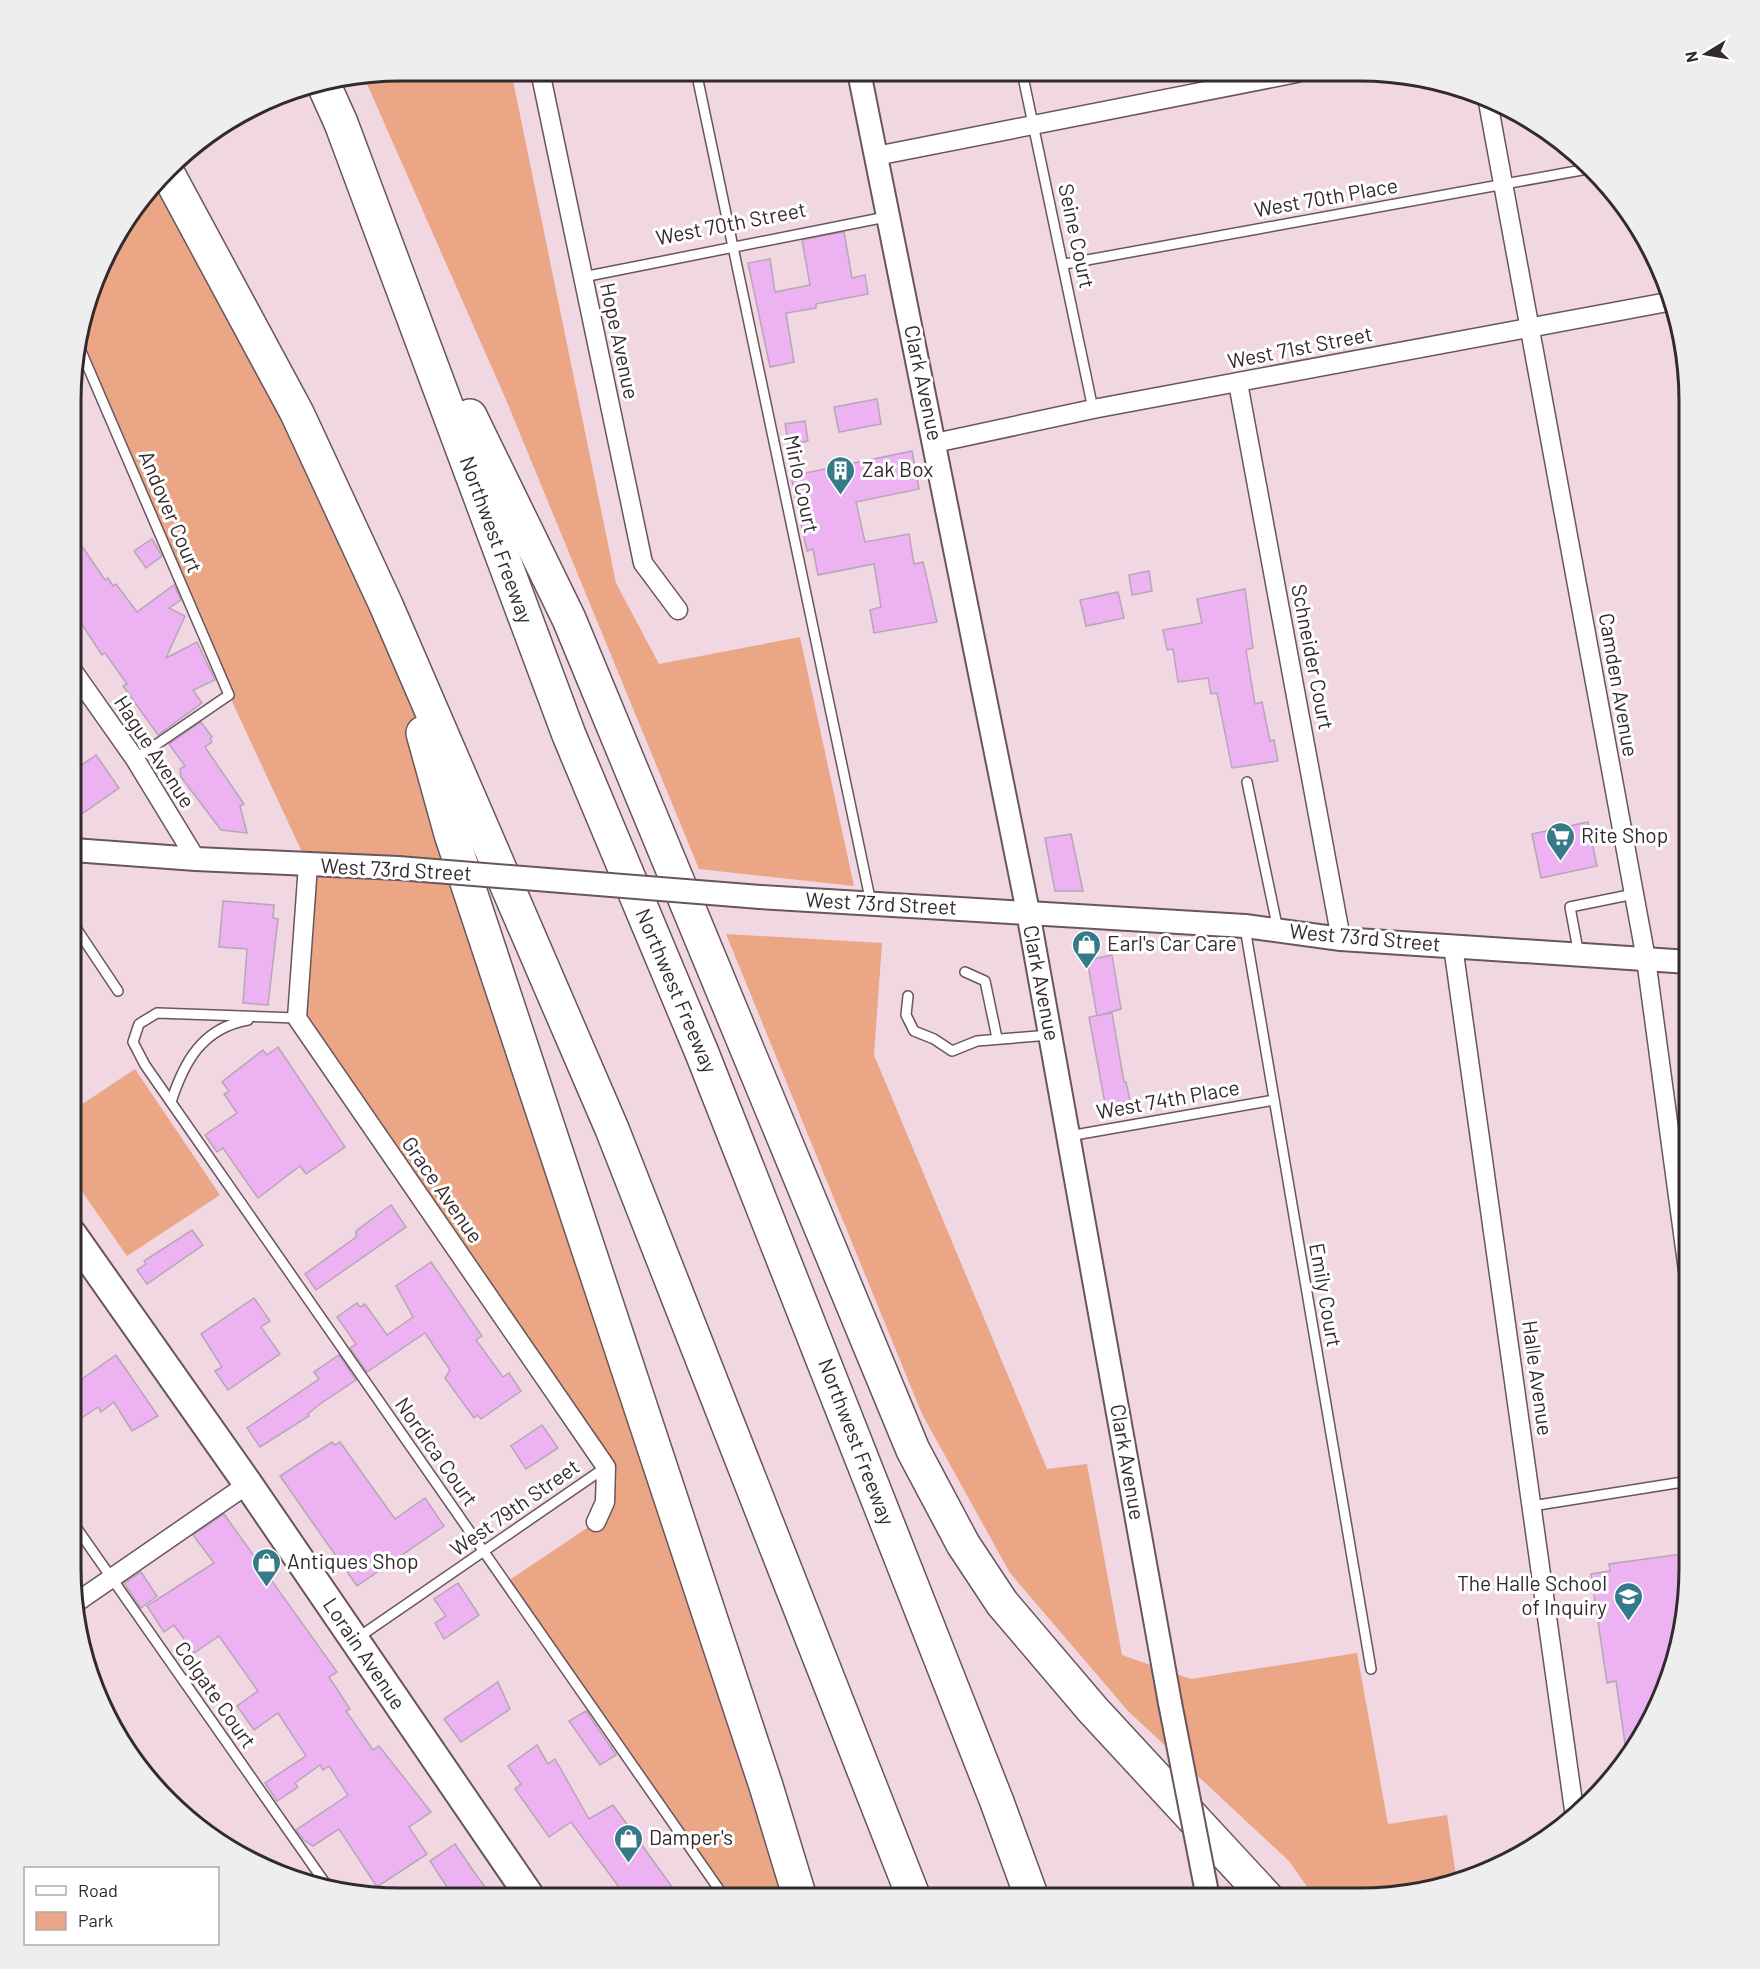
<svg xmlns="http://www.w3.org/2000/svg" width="1760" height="1969" viewBox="0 0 1760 1969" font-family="Barlow,sans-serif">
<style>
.green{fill:#eba686}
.building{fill:#edb2f1;stroke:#b6a6b7;stroke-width:1.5}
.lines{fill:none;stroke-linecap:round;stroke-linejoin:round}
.service-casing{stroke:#69555d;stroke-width:12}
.minor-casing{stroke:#69555d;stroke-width:21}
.tertiary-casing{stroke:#69555d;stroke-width:26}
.primary-casing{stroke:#69555d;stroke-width:32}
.motorway-casing{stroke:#69555d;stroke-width:36}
.service{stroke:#fff;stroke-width:9}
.minor{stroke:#fff;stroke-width:18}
.tertiary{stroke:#fff;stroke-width:22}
.primary{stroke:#fff;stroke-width:28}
.motorway{stroke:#fff;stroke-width:33}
.tertiary-bridge-casing{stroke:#69555d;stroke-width:26;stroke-linecap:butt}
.tertiary-bridge{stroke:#fff;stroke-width:22}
.labels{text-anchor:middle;stroke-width:6;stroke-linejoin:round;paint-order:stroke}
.street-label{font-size:21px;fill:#332a2e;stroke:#fff}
.poi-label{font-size:21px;fill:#332a2e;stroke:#fff;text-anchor:start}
.rim{fill:none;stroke:#332a2e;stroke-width:3}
</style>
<rect width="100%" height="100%" fill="#f0d7e1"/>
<g class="green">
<path d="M401 71H511L616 583 659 664 800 637 854 886 699 869 507 402 364 77Z"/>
<path d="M167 172 386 605 800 1898H725L505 1583 596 1522 606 1467 297 1018 308 865 229 695 78 344 115 236Z"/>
<path d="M726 934 882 943 874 1055 1047 1469 1087 1464 1122 1655 1191 1679 1357 1653 1388 1824 1447 1815 1457 1883 1381 1898H1315L1289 1861 1128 1711 1010 1573 922 1414Z"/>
<path d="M135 1069 220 1195 127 1256 72 1177V1111Z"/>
</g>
<g class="building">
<path d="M844 232 852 278 865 275 868 294 816 304V308L786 313 794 362 770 367 748 263 770 259 775 292 810 285 802 240Z"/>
<path d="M877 399 881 424 839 432 834 407Z"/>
<path d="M805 421 808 441 789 445 785 424Z"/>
<path d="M912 451 919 489 856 502 865 542 909 534 914 564 923 562 937 622 874 633 870 610 881 607 874 564 818 575 813 549 807 551 791 476Z"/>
<path d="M73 533 105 580 108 578 113 586 116 584 137 612 174 585 181 600 169 608 185 616 166 658 197 642 215 680 193 690 202 703 158 735 123 686 127 684 105 653 102 655 73 611Z"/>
<path d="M152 539 162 556 146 568 134 551Z"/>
<path d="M1149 571 1152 591 1132 595 1129 575Z"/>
<path d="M1245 589 1253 648 1246 650 1255 704 1262 702 1270 741 1274 740 1278 761 1232 768 1217 693 1211 694 1208 678 1178 682 1173 649 1167 650 1163 630 1202 623 1197 599Z"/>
<path d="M1118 592 1124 618 1086 626 1080 600Z"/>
<path d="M201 722 212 737 210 739 212 742 205 747 244 804 240 806 247 833 221 830 181 777 180 769 185 766 169 744Z"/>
<path d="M96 755 119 788 73 820V771Z"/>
<path d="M1588 822 1597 866 1541 878 1532 834Z"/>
<path d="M1071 834 1083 891H1055L1045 838Z"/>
<path d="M223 901 274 905 273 918 278 919 268 1005 243 1003 247 949 219 947Z"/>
<path d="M1112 955 1121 1009 1097 1016 1088 965 1094 959Z"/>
<path d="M1112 1013 1124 1082H1126L1132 1109 1107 1114 1089 1017Z"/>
<path d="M278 1047 345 1147 306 1174 300 1166 258 1198 223 1148 217 1152 205 1135 237 1113 224 1094 229 1091 222 1082 263 1050 267 1055Z"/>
<path d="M391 1205 406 1227 316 1290 305 1274 356 1237V1231Z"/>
<path d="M192 1230 203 1245 147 1284 137 1270 146 1264 144 1261Z"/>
<path d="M431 1262 482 1336 476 1340 503 1377 509 1373 521 1391 481 1419 478 1415 474 1418 445 1378 450 1370 425 1333 367 1372 350 1348 356 1344 337 1317 357 1303 360 1307 365 1304 387 1335 413 1317 396 1286Z"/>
<path d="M254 1298 270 1321 261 1327 280 1354 228 1390 215 1371 222 1367 201 1334Z"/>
<path d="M116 1355 158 1416 132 1431 114 1402 101 1412 98 1407 71 1425 72 1386Z"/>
<path d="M339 1355 356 1380 320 1404 308 1414 309 1416 260 1447 247 1428 319 1379 314 1372Z"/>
<path d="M542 1425 558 1448 526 1469 511 1446Z"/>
<path d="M332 1442 335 1445 340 1442 395 1519 425 1498 444 1526 357 1586 280 1476Z"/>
<path d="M224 1514 337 1672 329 1677 350 1709 346 1711 373 1750 379 1746 431 1812 409 1827 427 1854 377 1887 339 1829 313 1846 304 1840 296 1830 348 1795 329 1766 323 1770 320 1765 295 1783 298 1787 277 1801 265 1783 306 1756 278 1713 254 1730 237 1706 258 1691 219 1636 194 1653 174 1625 164 1632 147 1606 214 1563 193 1535Z"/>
<path d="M1689 1553V1590L1678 1654 1645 1733 1627 1757 1616 1681 1607 1683 1591 1574 1610 1571 1609 1564Z"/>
<path d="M141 1572 157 1596 141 1608 124 1583Z"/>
<path d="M458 1583 479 1615 444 1639 435 1623 446 1616 434 1599Z"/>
<path d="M498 1682 510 1709 461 1742 444 1719Z"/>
<path d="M586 1711 616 1755 600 1765 569 1721Z"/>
<path d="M537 1745 548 1764 555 1759 589 1819 613 1805 680 1898H627L571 1822 549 1837 515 1789 521 1784 508 1766Z"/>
<path d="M455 1844 472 1869 493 1898H454L430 1861Z"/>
</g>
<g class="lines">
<defs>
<g id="service">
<path d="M696 71 871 903"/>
<path d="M1022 72 1093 409"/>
<path d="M1065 264 1593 168"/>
<path d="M583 277 886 217"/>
<path d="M78 344 229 695 135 759"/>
<path d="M1247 782 1278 930"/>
<path d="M72 922 118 991"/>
<path d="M1245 928 1371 1669"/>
<path d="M1579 955 1570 907 1634 894"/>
<path d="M965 972 985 981 997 1038"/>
<path d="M908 996 906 1015 914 1031 934 1039 952 1051 977 1041 1050 1035"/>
<path d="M297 1018 157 1013 139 1024 133 1042 145 1065 725 1898"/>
<path d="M171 1102C184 1062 202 1028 248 1020"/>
<path d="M1069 1136 1274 1100"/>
<path d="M1671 1153 1689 1150"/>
<path d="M1532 1506 1689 1481"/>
<path d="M71 1520 330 1890"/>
<path d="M356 1639 606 1467"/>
</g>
<g id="minor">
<path d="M540 71 643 563 678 610"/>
<path d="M1488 102 1646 959 1689 1278"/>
<path d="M876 156 1297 73"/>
<path d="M1238 383 1341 939"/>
<path d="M935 443 1093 409 1673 301"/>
<path d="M73 671 135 759 196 859"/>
<path d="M308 865 297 1018 606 1467 605 1502 596 1522"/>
<path d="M1453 946 1575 1817"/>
<path d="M74 1604 248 1484"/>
</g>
<g id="tertiary">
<path d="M859 72 1028 912 1170 1703"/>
<path d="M73 850 196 859 398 868"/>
<path d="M760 897 1245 926 1341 939 1689 962"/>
</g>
<path id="primary" d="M72 1234 248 1484 531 1898"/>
<g id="motorway">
<path d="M323 83 341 123 569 735 702 1053 997 1802 1032 1898"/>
<path d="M167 172 297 413 386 605 612 1129 914 1898"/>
<path d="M470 416 569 619 913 1450 963 1544 1002 1603 1093 1710 1267 1898"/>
<path d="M423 733 451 834 766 1786 800 1898"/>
</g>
</defs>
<use href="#service" class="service-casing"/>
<use href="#minor" class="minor-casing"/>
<use href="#tertiary" class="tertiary-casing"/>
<use href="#primary" class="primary-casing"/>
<use href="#motorway" class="motorway-casing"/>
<use href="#service" class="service"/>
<use href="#minor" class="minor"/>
<use href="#tertiary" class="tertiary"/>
<use href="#primary" class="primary"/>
<use href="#motorway" class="motorway"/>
<defs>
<g id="tertiary-bridge">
<path d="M398 868 760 897"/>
<path d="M1170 1703 1208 1898"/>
</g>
</defs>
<use href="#tertiary-bridge" class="tertiary-bridge-casing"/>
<use href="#tertiary-bridge" class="tertiary-bridge"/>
</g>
<defs>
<symbol id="building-pin" viewBox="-11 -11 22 30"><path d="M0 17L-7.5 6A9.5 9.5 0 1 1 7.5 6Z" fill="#367a89" stroke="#fff"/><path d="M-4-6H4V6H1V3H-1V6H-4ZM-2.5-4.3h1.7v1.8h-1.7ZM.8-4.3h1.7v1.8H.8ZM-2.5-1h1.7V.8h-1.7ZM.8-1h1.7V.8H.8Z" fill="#fff"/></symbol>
<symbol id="supermarket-pin" viewBox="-11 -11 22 30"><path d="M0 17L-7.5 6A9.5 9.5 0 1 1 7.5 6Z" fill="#367a89" stroke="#fff"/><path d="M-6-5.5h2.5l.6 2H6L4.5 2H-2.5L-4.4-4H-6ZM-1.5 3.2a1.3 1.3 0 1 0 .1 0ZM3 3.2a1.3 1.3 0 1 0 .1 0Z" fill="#fff"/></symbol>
<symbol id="shop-pin" viewBox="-11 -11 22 30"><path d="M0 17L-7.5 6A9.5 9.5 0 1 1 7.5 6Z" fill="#367a89" stroke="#fff"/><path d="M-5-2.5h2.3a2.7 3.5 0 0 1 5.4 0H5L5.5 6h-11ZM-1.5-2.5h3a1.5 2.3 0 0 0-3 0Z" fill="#fff"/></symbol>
<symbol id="school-pin" viewBox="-11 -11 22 30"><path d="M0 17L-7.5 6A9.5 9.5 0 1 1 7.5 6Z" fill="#367a89" stroke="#fff"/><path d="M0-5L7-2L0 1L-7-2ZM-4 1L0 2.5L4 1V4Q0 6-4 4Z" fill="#fff"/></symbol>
</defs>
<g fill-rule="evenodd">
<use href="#building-pin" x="824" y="454" width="33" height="45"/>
<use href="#supermarket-pin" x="1544" y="820" width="33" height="45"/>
<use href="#shop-pin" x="1070" y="928" width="33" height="45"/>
<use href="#shop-pin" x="250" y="1546" width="33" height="45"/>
<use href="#school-pin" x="1612" y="1580" width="33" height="45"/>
<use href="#shop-pin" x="612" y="1822" width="33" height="45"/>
</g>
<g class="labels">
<g class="street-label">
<text transform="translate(1326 198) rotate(-10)" y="7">West 70th Place</text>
<text transform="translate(731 224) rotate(-11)" y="7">West 70th Street</text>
<text transform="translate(1076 236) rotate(78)" y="7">Seine Court</text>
<text transform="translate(619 341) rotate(78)" y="7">Hope Avenue</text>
<text transform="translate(1300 348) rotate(-11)" y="7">West 71st Street</text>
<text transform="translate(923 383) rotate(78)" y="7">Clark Avenue</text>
<text transform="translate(801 484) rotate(78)" y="7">Mirlo Court</text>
<text transform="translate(170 512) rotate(67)" y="7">Andover Court</text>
<text transform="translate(496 540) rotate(70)" y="7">Northwest Freeway</text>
<text transform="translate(1312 657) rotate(79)" y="7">Schneider Court</text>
<text transform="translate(1618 685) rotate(80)" y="7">Camden Avenue</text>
<text transform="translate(154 752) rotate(57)" y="7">Hague Avenue</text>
<text transform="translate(396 870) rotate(3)" y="7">West 73rd Street</text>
<text transform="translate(881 904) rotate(3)" y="7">West 73rd Street</text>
<text transform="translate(1365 938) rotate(5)" y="7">West 73rd Street</text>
<text transform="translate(1041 983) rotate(79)" y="7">Clark Avenue</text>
<text transform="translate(676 991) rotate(67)" y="7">Northwest Freeway</text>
<text transform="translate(1168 1100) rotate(-10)" y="7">West 74th Place</text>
<text transform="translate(442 1190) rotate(55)" y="7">Grace Avenue</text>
<text transform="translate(1325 1295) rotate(80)" y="7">Emily Court</text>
<text transform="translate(1537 1378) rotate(82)" y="7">Halle Avenue</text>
<text transform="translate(856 1442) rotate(69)" y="7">Northwest Freeway</text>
<text transform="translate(436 1452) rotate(55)" y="7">Nordica Court</text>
<text transform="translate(1127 1462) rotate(80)" y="7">Clark Avenue</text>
<text transform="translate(515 1508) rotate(-35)" y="7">West 79th Street</text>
<text transform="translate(364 1654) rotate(56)" y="7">Lorain Avenue</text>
<text transform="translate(215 1695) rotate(55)" y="7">Colgate Court</text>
</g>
<g class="poi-label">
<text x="862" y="477">Zak Box</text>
<text x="1581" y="843">Rite Shop</text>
<text x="1107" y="951">Earl's Car Care</text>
<text x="287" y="1569">Antiques Shop</text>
<text x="1607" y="1591" text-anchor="end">The Halle School<tspan x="1607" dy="24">of Inquiry</tspan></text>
<text x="649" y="1845">Damper's</text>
</g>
</g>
<path d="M0 0H1760V1969H0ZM401 81H1359A320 320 0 0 1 1679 401V1568A320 320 0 0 1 1359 1888H401A320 320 0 0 1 81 1568V401A320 320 0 0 1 401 81Z" fill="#efeeee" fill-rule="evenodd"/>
<path class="rim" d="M401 81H1359A320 320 0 0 1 1679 401V1568A320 320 0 0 1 1359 1888H401A320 320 0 0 1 81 1568V401A320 320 0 0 1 401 81Z"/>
<rect x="24" y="1867" width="195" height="78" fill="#ffffff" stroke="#adaaab" stroke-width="1.5"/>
<rect x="36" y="1886" width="30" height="9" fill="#ffffff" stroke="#adaaab" stroke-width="1.5"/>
<text x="78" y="1897" font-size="18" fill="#332a2e">Road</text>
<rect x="36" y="1912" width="30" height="18" fill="#eba686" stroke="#adaaab" stroke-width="1.5"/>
<text x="78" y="1927" font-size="18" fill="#332a2e">Park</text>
<g transform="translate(1706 54) rotate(259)" stroke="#ffffff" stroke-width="4.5" paint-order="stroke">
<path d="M0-4.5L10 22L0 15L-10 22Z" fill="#332a2e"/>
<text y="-9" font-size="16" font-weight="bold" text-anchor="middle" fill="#332a2e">N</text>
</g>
</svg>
